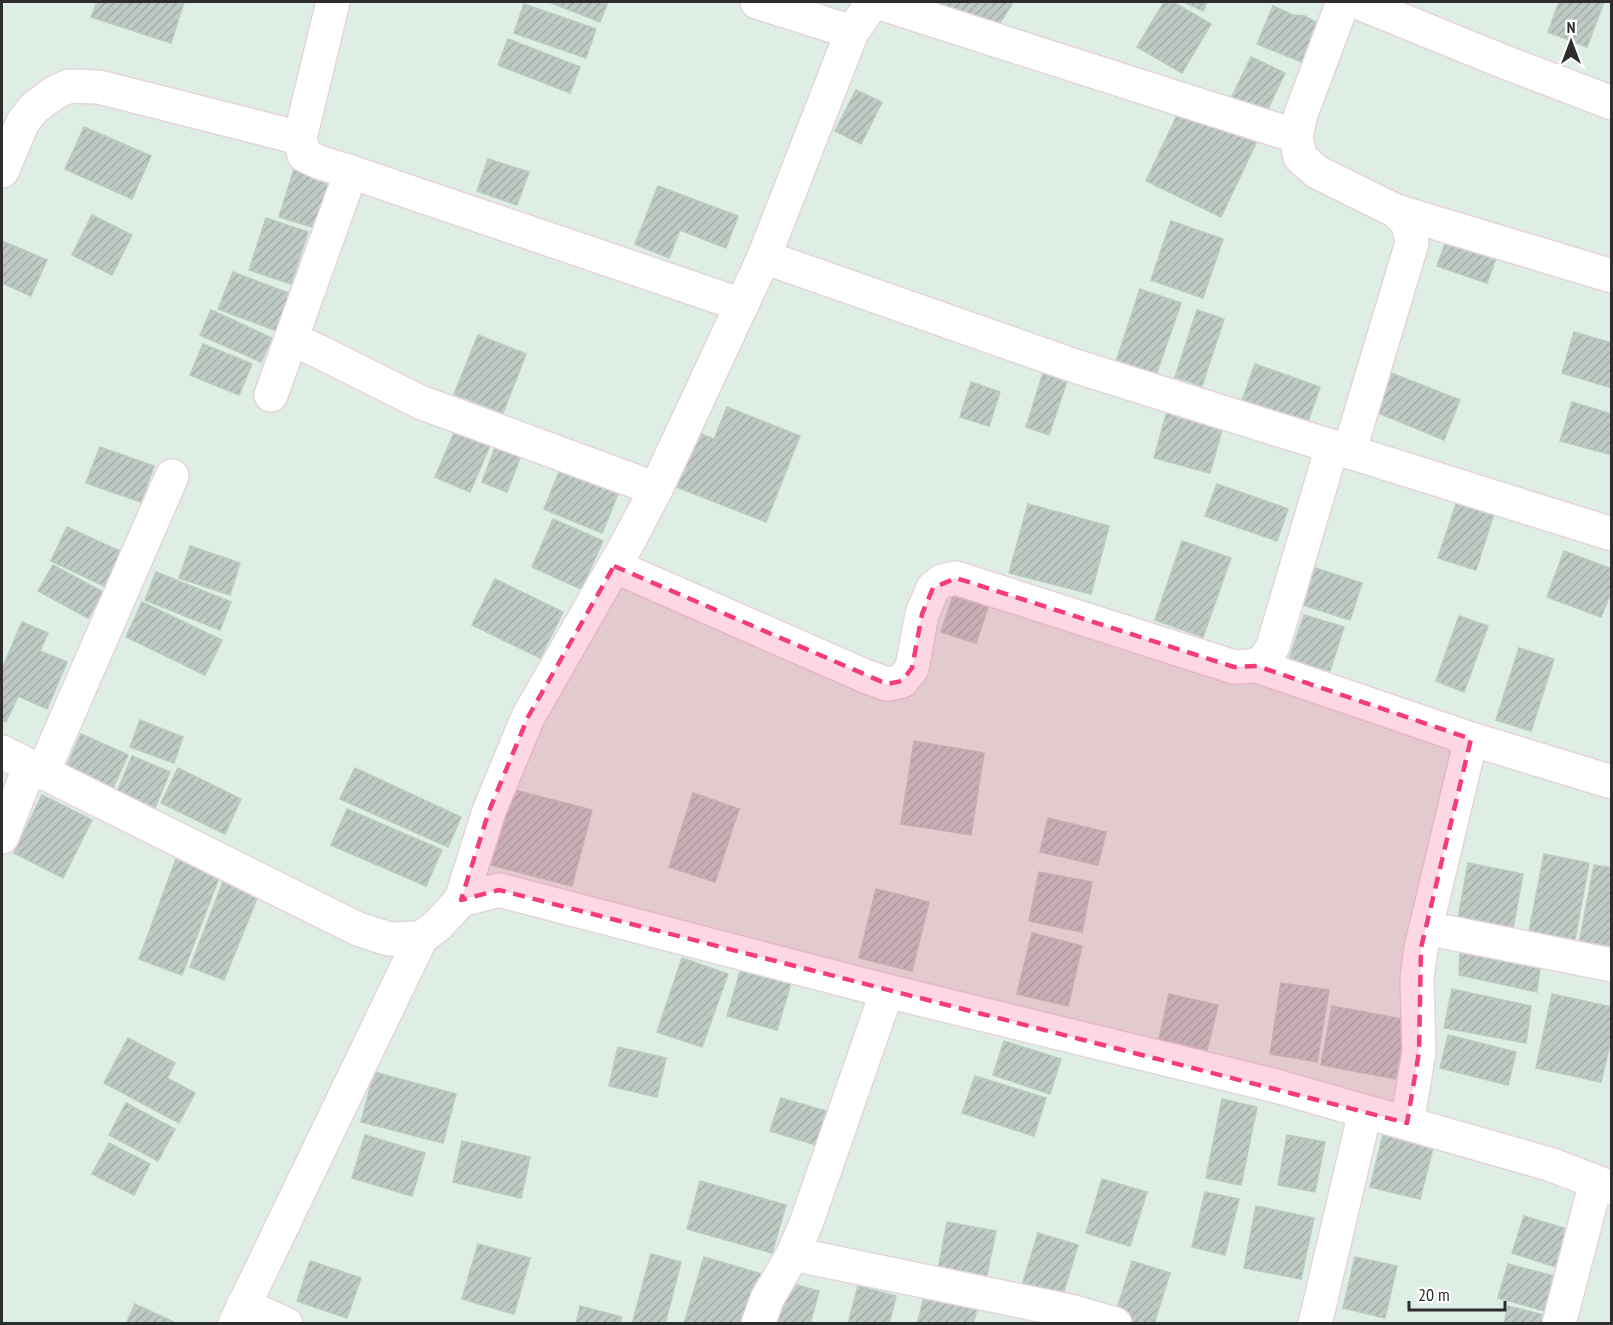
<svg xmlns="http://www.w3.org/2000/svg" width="1613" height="1325" viewBox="0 0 1613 1325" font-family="'PT Sans Narrow',sans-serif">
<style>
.building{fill:url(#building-hatch);stroke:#b8cac1;stroke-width:1.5}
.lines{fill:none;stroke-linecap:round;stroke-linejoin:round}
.minor-casing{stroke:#e5d4da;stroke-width:36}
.minor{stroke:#fff;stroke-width:33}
.marked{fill:#f33c79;fill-opacity:0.2;stroke:#f33c79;stroke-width:4.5;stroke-dasharray:12 8;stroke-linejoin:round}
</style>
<defs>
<pattern id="building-hatch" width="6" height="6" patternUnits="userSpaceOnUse" patternTransform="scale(1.5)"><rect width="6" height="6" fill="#becac3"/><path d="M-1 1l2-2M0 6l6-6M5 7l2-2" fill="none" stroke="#a4aea8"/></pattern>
</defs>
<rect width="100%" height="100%" fill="#dfeee5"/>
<g class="building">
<path d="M97 2H184L171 43 91 17Z"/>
<path d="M549 2H608L600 22Z"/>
<path d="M939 2H1009L1012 4 993 34Z"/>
<path d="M1164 2H1173L1211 24 1182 73 1137 47Z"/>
<path d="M1184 2H1207L1203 11Z"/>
<path d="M1559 2H1604L1587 47 1548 32Z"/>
<path d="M524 4 596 29 586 58 514 33Z"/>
<path d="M1273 6 1293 15 1305 16 1327 28 1312 66 1257 44Z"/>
<path d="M508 39 580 67 570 93 498 65Z"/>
<path d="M1251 57 1285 73 1263 119 1229 103Z"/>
<path d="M856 90 882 102 861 144 835 131Z"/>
<path d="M1181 107 1256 143 1221 217 1146 181Z"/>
<path d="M84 127 151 156 132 199 65 169Z"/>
<path d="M488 159 529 172 517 205 477 191Z"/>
<path d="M295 166 341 180 326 231 279 217Z"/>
<path d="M658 186 738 216 726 248 680 230 669 258 635 244Z"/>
<path d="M92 215 132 235 112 275 72 255Z"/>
<path d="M266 218 308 232 291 284 249 270Z"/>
<path d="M1171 221 1223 239 1203 298 1151 280Z"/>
<path d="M1449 233 1499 250 1487 283 1437 266Z"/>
<path d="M2 241 47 260 31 296 2 283Z"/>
<path d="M233 272 299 297 285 334 218 309Z"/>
<path d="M1140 289 1181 303 1156 375 1116 362Z"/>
<path d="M211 310 272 338 261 362 200 335Z"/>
<path d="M1197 310 1224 319 1202 386 1175 377Z"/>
<path d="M1574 332 1612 343V388L1562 373Z"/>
<path d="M478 335 526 354 503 413 454 394Z"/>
<path d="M203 344 252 364 239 395 190 375Z"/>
<path d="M1255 364 1320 387 1305 430 1240 406Z"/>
<path d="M1386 371 1460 400 1444 440 1371 410Z"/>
<path d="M1043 373 1067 381 1049 435 1026 427Z"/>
<path d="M971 382 1000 392 989 426 960 417Z"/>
<path d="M1572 402 1612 414V445L1609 454 1560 441Z"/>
<path d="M1169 404 1225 419 1210 473 1154 458Z"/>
<path d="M727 407 800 436 766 522 669 484 691 430 714 439Z"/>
<path d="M457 426 492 441 470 492 435 477Z"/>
<path d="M498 440 523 450 507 492 482 482Z"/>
<path d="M100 447 154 466 141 502 86 483Z"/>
<path d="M564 460 622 484 602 533 544 509Z"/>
<path d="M1217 484 1288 509 1277 541 1205 516Z"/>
<path d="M1457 501 1494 513 1476 570 1438 558Z"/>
<path d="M1028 504 1109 526 1091 594 1009 573Z"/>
<path d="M553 519 603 541 581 589 532 567Z"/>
<path d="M67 527 122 552 106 587 51 561Z"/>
<path d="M1182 541 1231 558 1203 637 1155 620Z"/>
<path d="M190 546 240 563 230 595 179 578Z"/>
<path d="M1564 551 1612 569V590L1601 617 1547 597Z"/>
<path d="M53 565 103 592 88 618 38 591Z"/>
<path d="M1312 567 1362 583 1350 620 1300 604Z"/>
<path d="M156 572 231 602 220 630 145 600Z"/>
<path d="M495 579 563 612 540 658 472 625Z"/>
<path d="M953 596 988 607 976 643 941 632Z"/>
<path d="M142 602 222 640 205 675 126 637Z"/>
<path d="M1304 615 1344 627 1330 671 1289 659Z"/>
<path d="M1459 616 1488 626 1464 692 1436 681Z"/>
<path d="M22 622 48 633 40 651 67 662 47 709 18 696 6 722 2 720V669Z"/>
<path d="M1519 648 1554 659 1531 731 1496 720Z"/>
<path d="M140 720 183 737 174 763 130 747Z"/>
<path d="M81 734 128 755 112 790 65 770Z"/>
<path d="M914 741 984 753 971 835 901 824Z"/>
<path d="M132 756 170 772 155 808 117 792Z"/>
<path d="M178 768 241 799 225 834 161 803Z"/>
<path d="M355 768 461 817 448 847 340 799Z"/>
<path d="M507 788 592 810 572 886 487 864Z"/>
<path d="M693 793 739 809 715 882 669 867Z"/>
<path d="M42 795 92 820 63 878 14 853Z"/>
<path d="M347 809 442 850 426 886 331 845Z"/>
<path d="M1048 818 1106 832 1098 865 1040 852Z"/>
<path d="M1544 854 1589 863 1574 945 1528 937Z"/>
<path d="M176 859 220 875 182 975 139 959Z"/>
<path d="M1468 863 1523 874 1512 934 1457 924Z"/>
<path d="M1594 865 1612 868V956L1578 949Z"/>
<path d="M1039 872 1092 882 1082 932 1029 921Z"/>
<path d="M223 882 258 896 224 980 190 967Z"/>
<path d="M876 889 929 902 912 971 859 958Z"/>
<path d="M1032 933 1082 946 1068 1006 1017 994Z"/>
<path d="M1460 946 1541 959 1537 992 1459 975Z"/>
<path d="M682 958 728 974 702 1047 657 1032Z"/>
<path d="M741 968 791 983 777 1030 727 1016Z"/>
<path d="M1281 983 1329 990 1317 1062 1270 1054Z"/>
<path d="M1452 989 1531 1006 1526 1043 1444 1028Z"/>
<path d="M1169 994 1218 1005 1207 1050 1159 1039Z"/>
<path d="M1552 994 1612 1007V1036L1601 1082 1536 1068Z"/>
<path d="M1332 1006 1407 1020 1396 1079 1321 1065Z"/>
<path d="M1448 1035 1516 1052 1508 1085 1440 1068Z"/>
<path d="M128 1038 175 1063 167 1078 195 1093 179 1123 104 1083Z"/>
<path d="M1004 1041 1061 1059 1050 1094 993 1075Z"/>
<path d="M618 1047 666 1058 657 1097 609 1086Z"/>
<path d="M374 1072 456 1094 443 1143 361 1122Z"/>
<path d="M975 1076 1046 1098 1034 1136 962 1113Z"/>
<path d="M781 1098 833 1113 823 1147 770 1131Z"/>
<path d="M1222 1099 1257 1107 1241 1185 1206 1178Z"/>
<path d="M126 1103 175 1129 158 1161 109 1135Z"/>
<path d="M365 1135 425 1153 412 1196 352 1178Z"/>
<path d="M1287 1135 1325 1142 1315 1192 1278 1185Z"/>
<path d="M1383 1135 1433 1148 1420 1199 1370 1187Z"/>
<path d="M462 1141 530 1157 521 1198 453 1182Z"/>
<path d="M109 1143 150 1164 134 1195 92 1174Z"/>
<path d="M1102 1179 1147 1192 1130 1246 1086 1233Z"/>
<path d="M700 1181 786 1205 772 1253 687 1229Z"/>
<path d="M1205 1192 1239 1199 1225 1255 1192 1247Z"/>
<path d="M1256 1206 1314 1218 1301 1279 1244 1268Z"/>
<path d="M1524 1216 1567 1229 1556 1267 1512 1253Z"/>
<path d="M947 1222 996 1231 985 1284 937 1275Z"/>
<path d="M1038 1233 1078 1245 1060 1304 1020 1292Z"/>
<path d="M478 1244 530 1258 514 1314 462 1299Z"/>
<path d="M651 1254 681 1262 665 1324H632Z"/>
<path d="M704 1257 762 1274 748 1324H684Z"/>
<path d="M1355 1257 1397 1266 1385 1318 1343 1308Z"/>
<path d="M310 1261 361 1278 347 1318 297 1301Z"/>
<path d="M1132 1261 1170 1273 1154 1324H1132L1114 1318Z"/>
<path d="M1508 1264 1558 1277 1549 1312 1498 1298Z"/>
<path d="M782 1281 819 1291 810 1324H771Z"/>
<path d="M858 1286 896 1296 889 1324H848Z"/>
<path d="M926 1290 978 1305 973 1324H917Z"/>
<path d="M135 1304 178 1324H126Z"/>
<path d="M580 1306 622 1317 620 1324H576Z"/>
<path d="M1508 1306 1548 1316 1546 1324H1504Z"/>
</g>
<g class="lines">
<defs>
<g id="minor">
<path d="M333 2 300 138 304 155 321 163 351 172 742 305"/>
<path d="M757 2 852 32"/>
<path d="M877 2 1296 136"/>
<path d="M1343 2 1301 114 1296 136 1300 157 1317 172 1396 211 1408 223 1412 243 1349 452"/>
<path d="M1357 2 1502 61 1612 103"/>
<path d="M2 171 23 122 34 108 54 93 69 86 99 87 300 138"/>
<path d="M1396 211 1612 276"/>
<path d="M764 257 1078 367 1612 534"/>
<path d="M291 339 318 351 420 402 656 489"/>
<path d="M271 395 351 172"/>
<path d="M614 566 865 676 887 684 902 681 912 668 922 614 933 588 942 581 956 578 1234 667C1256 666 1262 667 1273 646L1332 447"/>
<path d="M1257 666 1471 739 1612 782"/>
<path d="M2 752 358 929 389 939 421 938 438 925 461 900 499 890 887 991 1276 1086 1549 1164 1612 1188"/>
<path d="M43 772 172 476"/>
<path d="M2 837 30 766"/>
<path d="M461 900 489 811 528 717 627 544 656 489 764 257 852 32 873 2"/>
<path d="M1426 928 1612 965"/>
<path d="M1407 1123 1419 1052 1417 978 1421 948 1471 739"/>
<path d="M793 1254 1074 1312 1115 1324"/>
<path d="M243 1305 286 1324"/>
<path d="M235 1324 421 938"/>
<path d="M758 1324 767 1299 793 1254 807 1221 887 991"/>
<path d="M1315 1324 1365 1112"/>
<path d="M1559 1324 1596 1182"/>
</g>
</defs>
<use href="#minor" class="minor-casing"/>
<use href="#minor" class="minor"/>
</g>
<path class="marked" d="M614 566 887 684 902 681 912 668 922 614 933 588 956 578 1234 667 1257 666 1471 739 1421 948 1419 1052 1407 1123 499 890 461 900 489 811 528 717Z"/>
<rect width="1613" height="1325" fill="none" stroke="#2d2d2d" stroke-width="6"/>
<g transform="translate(1571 42)" stroke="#ffffff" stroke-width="4.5" paint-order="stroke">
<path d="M0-4.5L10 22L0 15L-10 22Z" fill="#2d2d2d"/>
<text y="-9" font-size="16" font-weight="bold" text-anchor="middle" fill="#2d2d2d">N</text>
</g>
<path d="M1409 1301v9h96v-9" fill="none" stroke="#2d2d2d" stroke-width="3"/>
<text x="1418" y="1301" font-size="18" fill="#2d2d2d" stroke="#ffffff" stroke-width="4.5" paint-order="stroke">20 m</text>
</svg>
